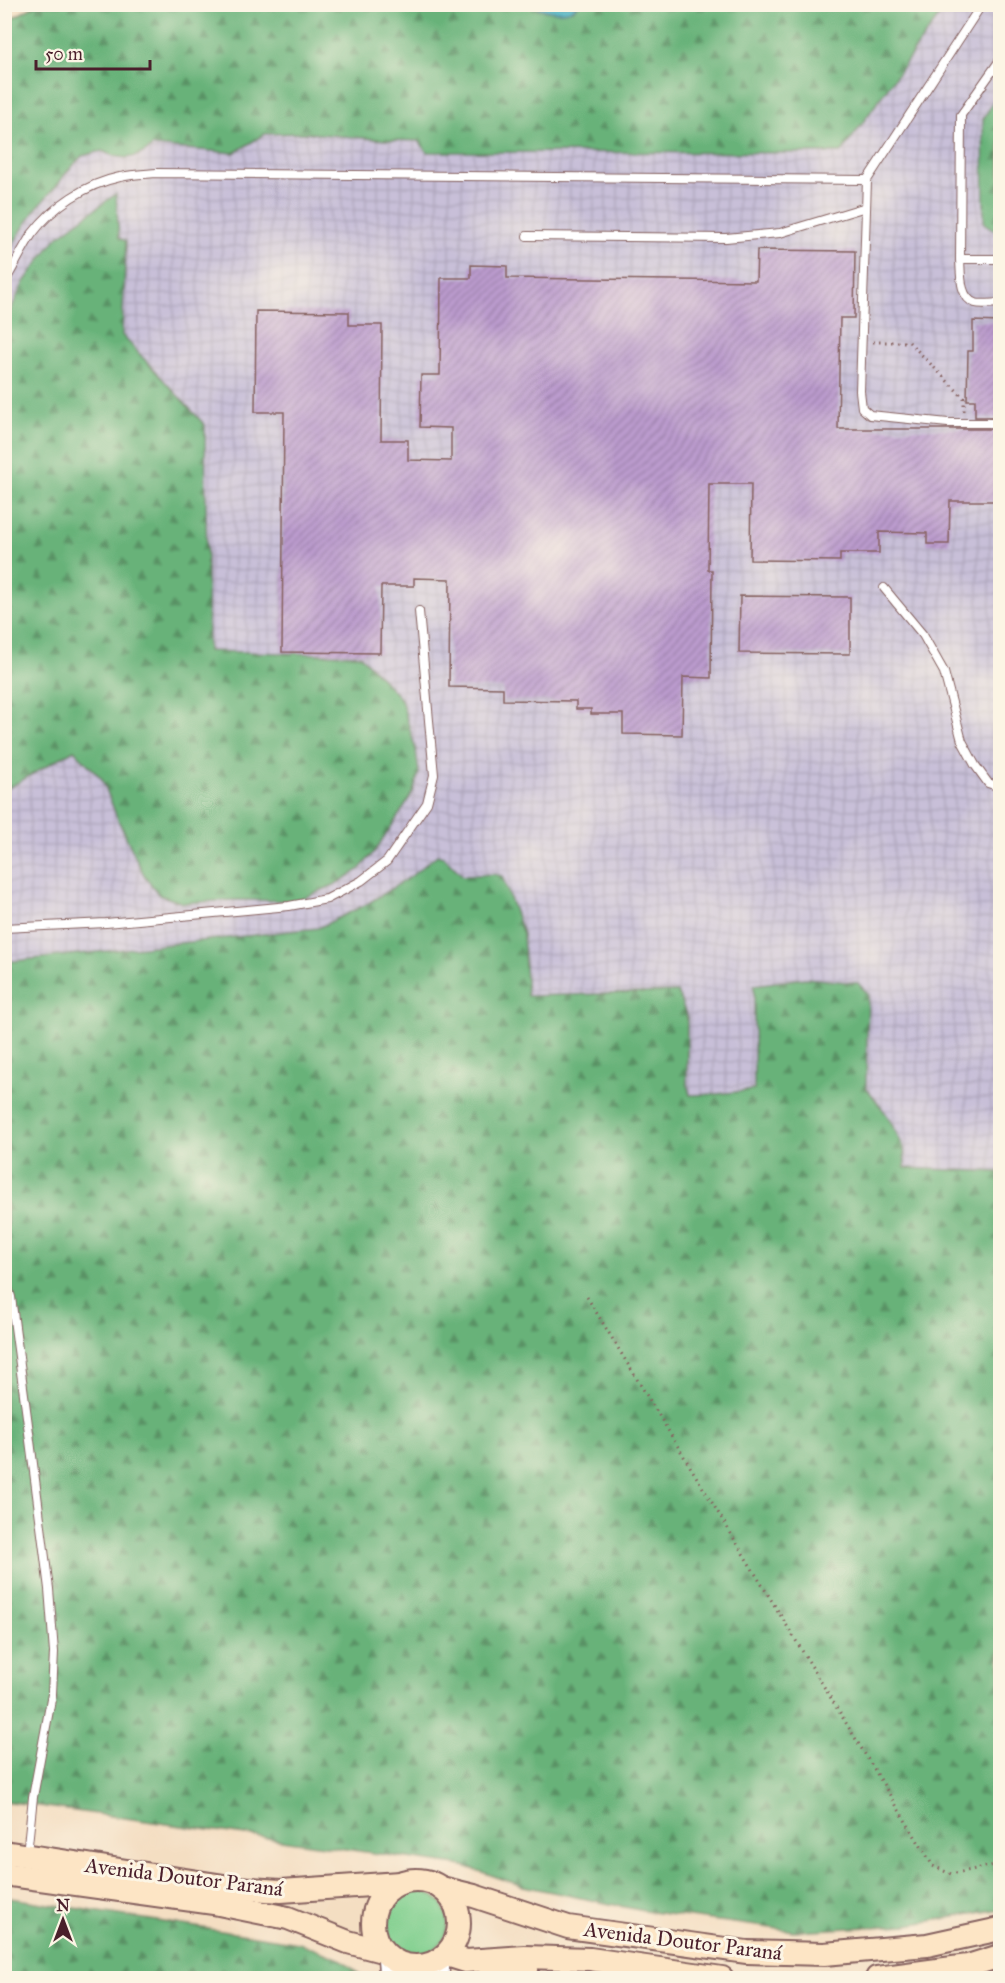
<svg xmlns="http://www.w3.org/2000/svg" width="1005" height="1983" viewBox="0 0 1005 1983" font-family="'IM FELL Great Primer',serif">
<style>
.industrial{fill:url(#industrial-grid)}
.green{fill:#80cf8e;stroke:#65775c;stroke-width:1.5}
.forest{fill:url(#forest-firs);stroke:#596852;stroke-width:1.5}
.water{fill:url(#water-rules);stroke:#486877;stroke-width:1.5}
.building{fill:url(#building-hatch)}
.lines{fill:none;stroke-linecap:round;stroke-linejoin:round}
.lane-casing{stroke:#866260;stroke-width:10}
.street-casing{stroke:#866260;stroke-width:18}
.secondary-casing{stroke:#866260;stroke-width:26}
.path{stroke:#866260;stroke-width:3;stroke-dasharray:1.5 4.5;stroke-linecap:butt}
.lane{stroke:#fff;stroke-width:8}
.street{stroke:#fff;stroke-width:15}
.secondary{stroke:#fde5c5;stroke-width:22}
.labels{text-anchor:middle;stroke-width:6;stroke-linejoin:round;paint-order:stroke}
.street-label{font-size:21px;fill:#4a1f2b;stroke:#fcf5e5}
</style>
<defs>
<pattern id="industrial-grid" width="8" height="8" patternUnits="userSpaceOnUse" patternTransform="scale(1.5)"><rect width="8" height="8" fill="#c8bfd8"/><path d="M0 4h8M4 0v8" fill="none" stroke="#ada4ba"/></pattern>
<pattern id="forest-firs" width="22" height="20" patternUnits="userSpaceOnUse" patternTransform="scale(1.5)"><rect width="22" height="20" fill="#68b279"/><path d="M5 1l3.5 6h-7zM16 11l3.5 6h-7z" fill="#589063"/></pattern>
<pattern id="water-rules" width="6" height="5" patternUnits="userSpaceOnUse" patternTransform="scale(1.5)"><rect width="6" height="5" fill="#46b2c3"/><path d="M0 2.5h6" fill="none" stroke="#3c909f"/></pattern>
<pattern id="building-hatch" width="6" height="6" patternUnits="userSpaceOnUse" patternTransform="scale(1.5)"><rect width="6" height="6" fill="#bb9bce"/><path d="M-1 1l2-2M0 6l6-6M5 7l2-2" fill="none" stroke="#9a7ea7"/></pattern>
</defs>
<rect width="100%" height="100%" fill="#fcf5e5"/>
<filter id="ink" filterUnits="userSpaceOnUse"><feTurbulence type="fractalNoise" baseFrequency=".0167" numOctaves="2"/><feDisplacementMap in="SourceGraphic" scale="12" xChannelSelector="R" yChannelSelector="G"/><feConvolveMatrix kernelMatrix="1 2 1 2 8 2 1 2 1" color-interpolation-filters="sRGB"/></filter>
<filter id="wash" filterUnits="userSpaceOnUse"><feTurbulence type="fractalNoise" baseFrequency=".008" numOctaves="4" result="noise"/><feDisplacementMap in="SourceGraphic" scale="24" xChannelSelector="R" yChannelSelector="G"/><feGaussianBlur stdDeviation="1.35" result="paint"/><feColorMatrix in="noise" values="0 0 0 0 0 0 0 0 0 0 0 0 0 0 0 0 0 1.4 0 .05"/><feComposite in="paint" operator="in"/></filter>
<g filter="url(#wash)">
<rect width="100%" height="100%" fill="#f4dec2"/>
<path class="industrial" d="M36 4 1000 5V1265L5 1253 4 22Z"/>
<circle class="green" cx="416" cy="1923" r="32"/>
<g class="forest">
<path d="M531 4 546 11 573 10 578 4 947 5 841 153 427 152 419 141 386 140 308 133 265 134 234 153 153 146C137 160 121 161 102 151L82 156 66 173 59 183 35 210 5 256V22L36 5Z"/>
<path d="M1000 90V234L984 223 983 119Z"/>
<path d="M116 194 119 238 126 241 122 335 205 425 208 651 360 655 401 699 416 750 419 773 413 792 401 812 375 851 359 870 334 885 297 901 235 900 183 903 159 895 144 875 118 820 102 779 74 750 5 790V322L24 282 56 238Z"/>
<path d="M437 855 444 857 463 876 493 874 502 876 523 934 527 996 677 992 687 1016V1083L690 1095 716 1094 754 1090V985L805 978 858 983 868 994 866 1087 887 1115 904 1148 905 1168 1000 1172V1909L907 1925 794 1931 644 1911 523 1886 464 1866 5 1801 4 1227 8 1225 4 1187 5 962 318 928 367 904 410 877Z"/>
<path d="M4 1897 299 1943 342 1960 364 1978H5Z"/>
</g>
<path class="water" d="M531 5H578C565 18 546 11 531 5Z"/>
<g id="blocks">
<g class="building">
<path d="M757 250 855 251 854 318H840L838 429H1000V501H950L949 544H927V533L879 532V553H840V561L750 560 751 484H709L708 570H712L711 678 683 677 682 735 623 734V714H591V709H576V701L503 700V688L449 687 450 579 414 578V586H381L380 653 282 652 284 412H255L256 311 349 312V325H382L381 440H408V460L451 461V428L420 427 421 375H440L441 278H471V265L507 266V278L756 281Z"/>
<path d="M973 321 1000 322V417H975V400H967L968 351H973Z"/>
<path d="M740 596 850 597V654L739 653Z"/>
</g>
</g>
</g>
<g filter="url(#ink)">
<use href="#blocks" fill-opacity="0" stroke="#866260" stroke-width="1.5"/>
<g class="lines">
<defs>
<g id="lane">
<path d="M982 4 867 180 860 391 862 408 870 415 948 423H1000"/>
<path d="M1000 60 961 115 960 259H1000"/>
<path d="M527 236 726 238 780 233 866 207"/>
<path d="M960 259C961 272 959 298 975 303 982 305 993 303 1000 303"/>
<path d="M4 283C14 267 22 249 32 234 53 206 86 184 120 177 132 174 145 174 157 173L867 180"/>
<path d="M884 588 923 635 944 672 962 741 975 765 988 783 1000 787"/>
<path d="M4 928 106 923 289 906 327 899 361 881 387 861 427 803 434 775 419 611"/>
<path d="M4 1275 11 1297 27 1417 49 1589 54 1652 52 1694 33 1797 27 1854"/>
</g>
<g id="street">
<path d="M385 1954 387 1978"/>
<path d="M441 1978 442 1959"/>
</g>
<g id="secondary">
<path d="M4 1852 237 1888 281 1891 400 1883"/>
<path d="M4 1874 214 1903 288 1918 348 1942 382 1951"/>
<circle cx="416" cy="1923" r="43"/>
<path d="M441 1888 474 1896 568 1927 747 1952 824 1954 927 1945 1000 1929"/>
<path d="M447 1955 466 1961 525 1957 590 1959 722 1978"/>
<path d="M488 1978 503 1972 527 1970"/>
<path d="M877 1978 968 1966 1000 1956"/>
</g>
</defs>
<use href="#lane" class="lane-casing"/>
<use href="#street" class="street-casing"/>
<use href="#secondary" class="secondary-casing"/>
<g class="path">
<path d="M873 342H909L964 398V412"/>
<path d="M587 1297 933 1866 951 1874 1000 1864"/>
</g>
<use href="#lane" class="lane"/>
<use href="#street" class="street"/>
<use href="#secondary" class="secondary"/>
</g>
</g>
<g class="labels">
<g class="street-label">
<text transform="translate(184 1877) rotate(7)" y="7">Avenida Doutor Paraná</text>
<text transform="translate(683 1941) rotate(7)" y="7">Avenida Doutor Paraná</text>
</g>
</g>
<rect width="1005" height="1983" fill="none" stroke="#fcf5e5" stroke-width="24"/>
<g transform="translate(63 1920)" stroke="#fcf5e5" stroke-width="4.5" paint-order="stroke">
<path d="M0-4.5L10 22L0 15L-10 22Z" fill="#4a1f2b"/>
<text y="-9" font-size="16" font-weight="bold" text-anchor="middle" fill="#4a1f2b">N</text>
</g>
<path d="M36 60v9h114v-9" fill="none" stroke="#4a1f2b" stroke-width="3"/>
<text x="45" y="60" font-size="18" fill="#4a1f2b" stroke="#fcf5e5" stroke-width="4.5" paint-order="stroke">50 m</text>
</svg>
